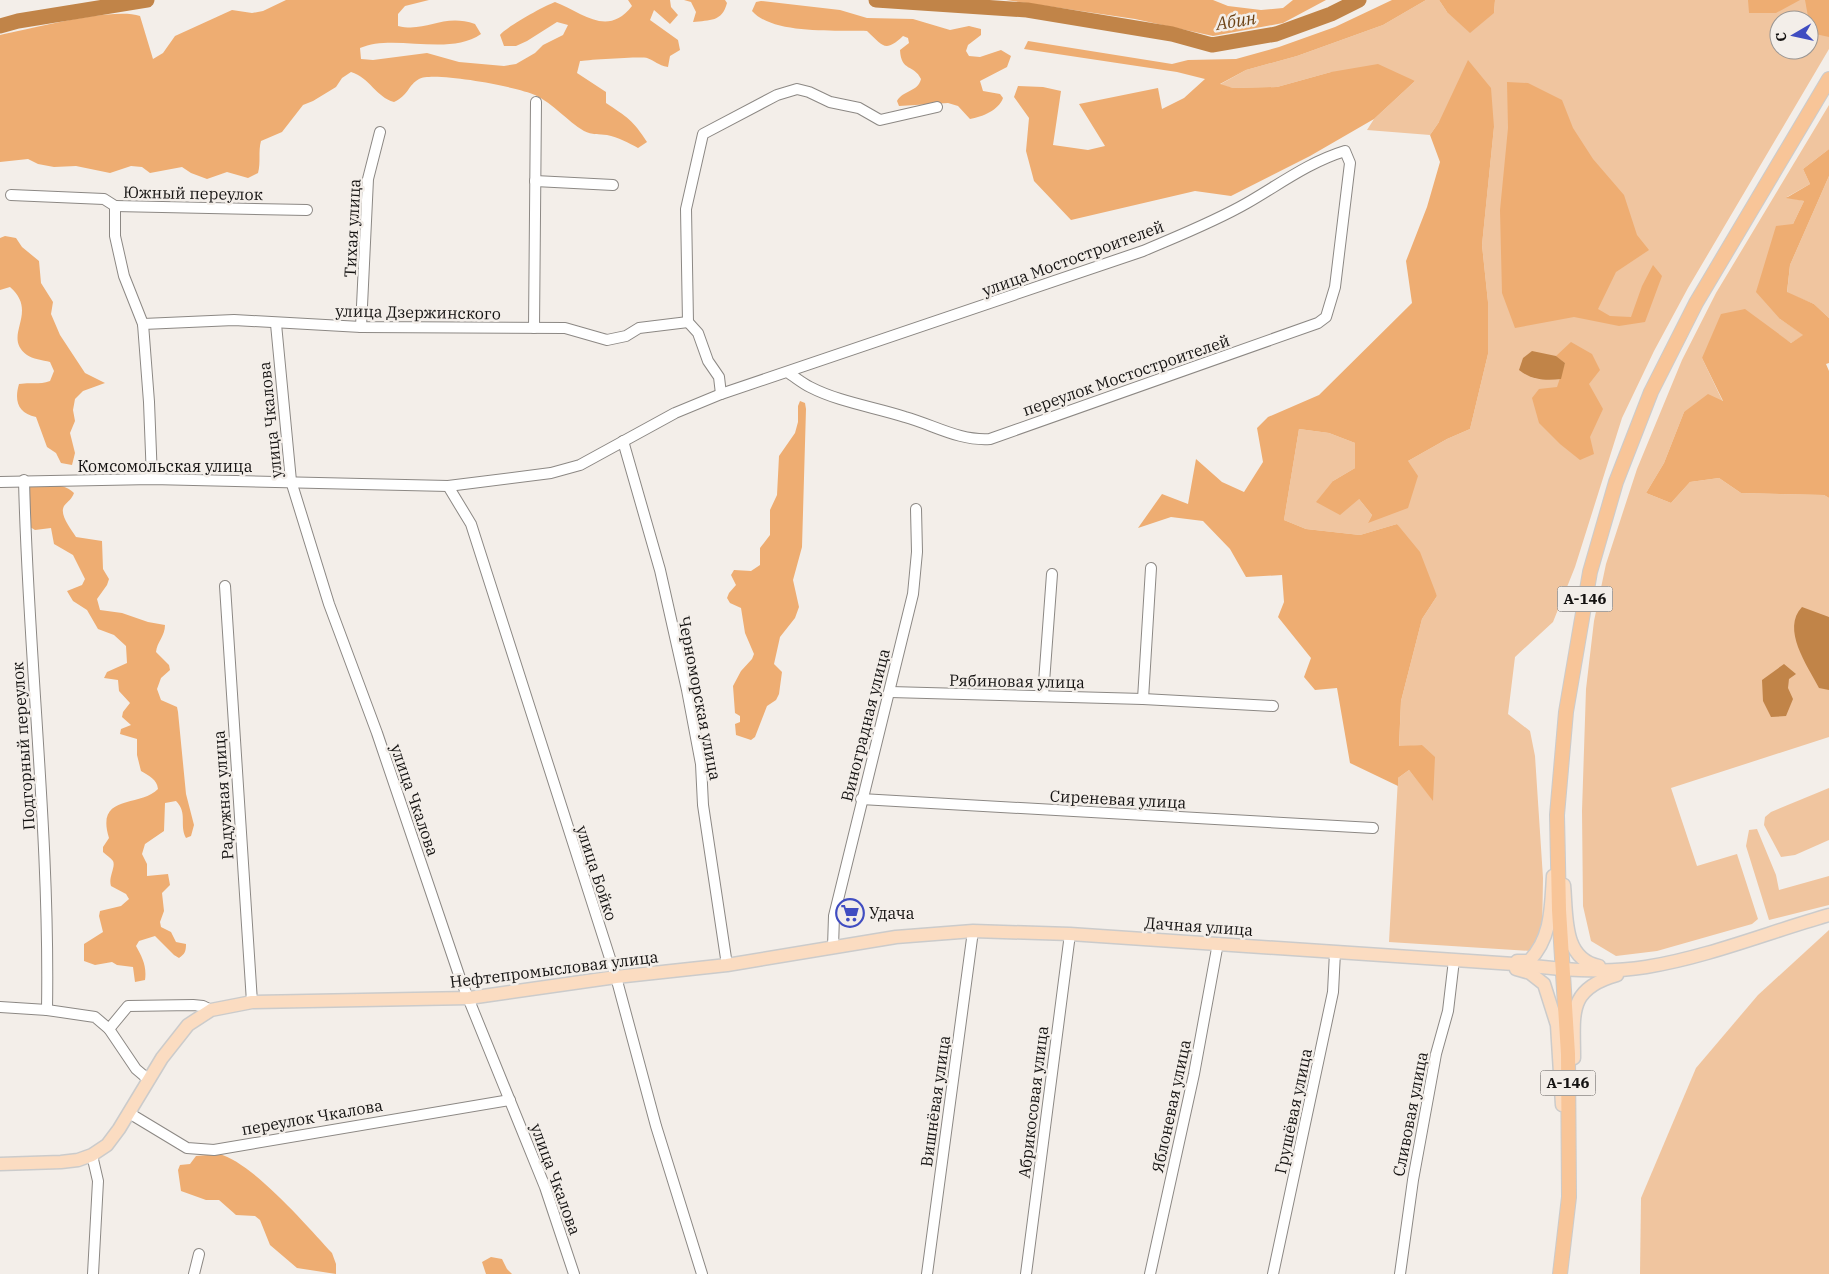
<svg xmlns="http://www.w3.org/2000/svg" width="1829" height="1274" viewBox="0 0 1829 1274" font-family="'IBM Plex Serif',serif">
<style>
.green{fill:#f0c59f;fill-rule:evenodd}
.forest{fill:#eead72}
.water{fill:#c18448}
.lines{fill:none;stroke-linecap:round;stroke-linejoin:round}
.river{stroke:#c18448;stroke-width:15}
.minor-casing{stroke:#8c8884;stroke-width:12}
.major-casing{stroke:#cbcbcb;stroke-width:15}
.highway-casing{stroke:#cbcbcb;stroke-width:16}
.minor{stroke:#fff;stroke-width:10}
.major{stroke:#fbdcc1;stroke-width:12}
.highway{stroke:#f8c598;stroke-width:14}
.labels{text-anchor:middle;stroke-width:5;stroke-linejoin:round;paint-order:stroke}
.shield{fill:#f3eee9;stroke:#575452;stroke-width:1}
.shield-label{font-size:15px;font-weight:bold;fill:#141211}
.street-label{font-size:16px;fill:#141211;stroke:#f3eee9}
.poi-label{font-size:16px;fill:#141211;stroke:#f3eee9;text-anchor:start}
.water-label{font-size:18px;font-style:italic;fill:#6d4316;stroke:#f3eee9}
</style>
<rect width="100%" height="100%" fill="#f3eee9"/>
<g class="green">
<path d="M1426 0H1439L1447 12 1494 13 1495 0H1829V49L1688 288 1654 351 1622 418 1575 567 1553 622 1515 657 1508 714 1530 731 1535 756 1543 878 1542 936 1531 951 1389 942 1398 778 1409 770 1433 800 1422 745 1399 747 1401 701 1422 619 1437 596 1397 524 1360 535 1306 529 1284 520 1299 429 1329 433 1355 443V468L1333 481 1359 499 1372 515 1368 523 1408 461 1447 439 1470 429 1488 354V302L1482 245 1494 127 1439 122 1430 135 1367 130 1374 119 1415 81 1331 72 1277 87 1233 88 1219 85 1246 70 1297 56 1383 25ZM1779 20H1809V50H1779Z"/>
<path d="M1829 105V149L1803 169 1810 184 1787 197 1804 201 1793 224 1780 319 1804 335 1791 343 1772 331 1702 358 1723 402 1684 412 1664 463 1646 493 1671 503 1690 482 1719 478 1741 493 1824 495 1829 498V737L1671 788 1697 866 1737 854 1758 919 1752 924 1657 951 1616 956 1591 941 1583 906 1582 811 1586 689 1594 621 1606 564 1637 469 1682 360 1716 293Z"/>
<path d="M1829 176V318L1814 304 1787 293 1790 265Z"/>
<path d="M1829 788V840L1795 855 1781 857 1764 825 1765 817 1771 812Z"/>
<path d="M1757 829 1776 875 1779 890 1829 876V905L1769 920 1746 846 1749 830Z"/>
<path d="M1829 930V1274H1640L1641 1198 1696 1068 1758 995Z"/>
</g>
<g class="forest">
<path d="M286 0H429L405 6 398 14V26C427 33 442 13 475 24L481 34C448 57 394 33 360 48L361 59 373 60 427 53 459 62 504 66 516 64 535 53 543 45 563 35 568 25 557 22 527 41 516 46H504L500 35C506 27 544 6 555 2 582 12 607 38 632 6L628 0H670L671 7 678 15 670 24 654 10 650 20 678 40 680 50 670 56 668 67C657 65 656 61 647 58 644 56 586 60 580 61L577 73 606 92V103C627 117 633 120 647 142L638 148C629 143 618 137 607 135 599 134 592 135 584 131 567 121 554 104 535 95 518 87 433 71 419 79 408 85 409 95 394 102 376 97 370 78 351 72L342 78 336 87 313 101 303 105 282 132 261 141C258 152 261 162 258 173L248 178 227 172 207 179 191 173 182 167 150 173 142 167 131 166 110 173 76 166 54 167 38 164 28 159 0 162V35C32 29 111 7 140 16L153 59 163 53 175 36 232 10 252 13 263 11Z"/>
<path d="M684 0H725L727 3C722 22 710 20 693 22L696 12 691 2Z"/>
<path d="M1006 0H1213L1228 6 1261 10 1283 8 1293 0H1326L1283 23 1213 36 1135 19Z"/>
<path d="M1392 0H1426L1383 25 1297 56 1246 70 1220 84 1233 88 1277 87 1331 72 1378 64 1415 81 1374 119 1310 156 1231 196 1195 191 1071 220 1034 181 1026 151 1029 118 1014 97 1018 86 1043 87 1061 91 1053 145 1088 150 1105 146 1079 104 1158 88 1162 109 1184 98 1205 79 1177 72 1024 49 1028 41 1172 64 1188 60 1236 59 1279 47 1335 27Z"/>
<path d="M1439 0H1495L1494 13 1470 33 1447 12Z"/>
<path d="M1748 0H1800L1776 13H1749Z"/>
<path d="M1805 0H1829V37L1811 33Z"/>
<path d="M761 1 840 10 867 18 913 19 950 30 969 26 981 29V35L968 45 966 51 969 56 980 57 1001 50 1011 56 1007 67 980 81 983 91 1000 94 1003 98C999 110 982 117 970 119L958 106 948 103 899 106 897 101C903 90 918 92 921 79 914 64 901 72 900 50L909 43 908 38 903 36C885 53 883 46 867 31 837 30 773 35 752 11L756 2Z"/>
<path d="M1468 60 1491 88 1494 127 1482 245 1488 302V354L1470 429 1447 439 1408 461 1418 476 1408 508 1368 523 1372 515 1359 499 1340 515 1316 502 1333 481 1355 468V443L1329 433 1299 429 1284 520 1306 529 1360 535 1397 524 1420 552 1437 596 1422 619 1401 701 1399 746 1422 745 1435 757 1433 801 1409 770 1398 778V786L1350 763 1337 688 1315 690 1304 677 1311 658 1278 617 1284 602 1282 575 1246 577 1230 549 1203 521 1171 517 1138 528 1162 494 1188 504 1196 459 1222 482 1244 492 1263 462 1257 428 1268 417 1319 395 1412 303 1406 261 1427 207 1440 162 1430 135 1439 122Z"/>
<path d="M1507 82 1528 83 1562 100 1573 128 1593 159 1624 195 1637 235 1649 250 1616 272 1598 309 1610 316 1631 317 1642 286 1653 265 1662 276 1645 322 1619 326 1574 317 1515 328 1502 293 1500 210 1508 128Z"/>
<path d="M1829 149V176L1790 265 1787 292 1814 304 1829 318V363L1826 364 1829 371V498L1824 495 1741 493 1719 478 1690 482 1671 503 1646 493 1664 463 1684 412 1708 394 1723 401 1702 358 1721 314 1745 309 1791 343 1803 335 1780 319 1756 292 1776 226 1793 224 1804 201 1786 198 1810 184 1803 169Z"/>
<path d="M5 236 16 238 22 247 39 261 41 283 53 302 51 314 60 335 85 373 105 383 83 391 75 399 73 410 75 421 70 433 75 453 72 465 61 463 56 453 47 447 36 417C18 413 14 401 19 384 30 382 39 385 50 381L54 371 50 362C43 360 32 359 27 355 1 336 40 313 10 287L0 290V238Z"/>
<path d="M1571 342 1592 354 1600 370 1589 384 1603 409 1590 437 1594 454 1580 460 1560 444 1539 423 1532 398 1539 389 1557 387 1565 363 1556 356Z"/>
<path d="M800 401 805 403 806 409 802 547 793 580 799 607 795 618 780 637 774 664 782 672 779 694 776 700 767 706 755 737 751 740 736 735 735 724 740 722V716L735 713 733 686 741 671 752 659 754 654 745 633 741 608 730 603 727 598 729 593 736 585 731 575 734 570 751 571 760 565V548L770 535V510L777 495 779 456 795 433 798 422V406Z"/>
<path d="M31 485C44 485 64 482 74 493 72 499 68 501 64 506 59 515 71 529 76 537L102 541 103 569 109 579 107 585 97 599 100 610 122 613 148 622 165 625C165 636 157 642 156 652L169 665 170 670 161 678 157 689 161 700 177 707 178 712 186 794 194 825 191 836 186 838C179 825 188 813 176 801L165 803 164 831 145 844 142 854 147 864V876L168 874 170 885 162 893 164 911 160 922 161 927 171 932 176 942 186 944C186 951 185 954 179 958L174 955 155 936 139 941 136 946C142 957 147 966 145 980L135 982 133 967 117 965 112 962 95 965 84 961V944L103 932 99 916 100 911 121 906 129 899 126 894 111 886C108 877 116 867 113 861 111 858 106 855 103 852V847L109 838C95 793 140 808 158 789 157 779 149 776 141 771L137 755V739L120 734 121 729 131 725 122 717 123 712 130 703 119 691 118 680 104 678 107 672 127 663 126 646 114 635 98 629 87 610 73 601 67 591 82 585 85 579 73 555 54 544 51 528 35 530 30 527 28 490Z"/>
<path d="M219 1154C252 1162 308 1227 332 1253L336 1264V1274L297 1268 270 1245 260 1220 255 1216 236 1215 219 1200H206L181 1191 178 1170 180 1165 190 1164 196 1156Z"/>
<path d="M491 1257 502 1259 507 1269 512 1274H486L482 1262Z"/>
</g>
<g class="water">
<path d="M1532 351 1556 356 1565 363 1561 379C1546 381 1531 380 1519 370L1523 358Z"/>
<path d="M1802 607 1829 617V690L1819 688C1807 665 1781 629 1802 607Z"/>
<path d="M1784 664 1796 674 1789 679 1788 688 1793 699 1786 716 1771 717 1763 701 1762 680Z"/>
</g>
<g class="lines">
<g class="river">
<path d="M876 0 1027 10 1172 34 1212 45 1276 34 1331 14 1359 0"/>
<path d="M0 26 18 21 147 0"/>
</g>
<defs>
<g id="minor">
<path d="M535 181 613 185"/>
<path d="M11 195 104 199 115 206"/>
<path d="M115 206V236L124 276 143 324 149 402 152 479"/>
<path d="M115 206 307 210"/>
<path d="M143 324 234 320 361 327 565 328 607 340 626 336 639 328 688 322"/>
<path d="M276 324 291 481 329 604 377 733 460 978 545 1187 574 1274"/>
<path d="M361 327 368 179 380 132"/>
<path d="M534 328 536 102"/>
<path d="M721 394 719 377 708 361 698 333 688 322 686 209 703 134 777 95 797 89 809 92 830 102 859 108 880 120 937 107"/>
<path d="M623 441 660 570 687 690 701 764 703 805 727 965"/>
<path d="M24 480C28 657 50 833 47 1010"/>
<path d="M0 482 152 479 448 486 551 473 580 465 675 413 721 394 1143 251C1178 236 1214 222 1247 203 1280 184 1309 162 1345 151L1350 163 1335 287 1326 317 1318 323 990 439C959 441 934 425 905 417 874 407 839 402 810 387 802 383 795 377 787 372"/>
<path d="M448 486 471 524 616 977 656 1126 702 1274"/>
<path d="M225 586 252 1002"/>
<path d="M890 692 1143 699 1273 706"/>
<path d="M1043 696 1052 574"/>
<path d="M1143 699 1151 568"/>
<path d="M861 799 1373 828"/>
<path d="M833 947 834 916 913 594 917 552 916 509"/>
<path d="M0 1007 47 1010 95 1017 109 1029 128 1006 193 1005 203 1006 211 1010"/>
<path d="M109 1029 136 1069 149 1080"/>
<path d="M129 1113 187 1148 214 1150 510 1100"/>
<path d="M92 1155 98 1181 93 1274"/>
<path d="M194 1274 199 1254"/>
<path d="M927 1274 973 931"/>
<path d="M1026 1274 1070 934"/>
<path d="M1150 1274 1194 1074 1218 943"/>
<path d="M1273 1274 1333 992 1335 952"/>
<path d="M1400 1274 1413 1180 1436 1054 1448 1011 1454 960"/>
</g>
<g id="major">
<path d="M1564 885C1567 914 1562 959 1599 966"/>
<path d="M1517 961H1529C1552 938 1551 906 1553 876"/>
<path d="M1516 969 1530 973 1544 984 1557 1025 1562 1105"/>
<path d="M1574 1058C1574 1014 1567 989 1617 975"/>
<path d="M0 1164 61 1162 78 1160 92 1155 107 1145 119 1129 162 1058 188 1025 211 1010 252 1002 469 998 616 977 727 965 896 937 973 931 1070 934 1514 964C1557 969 1602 974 1646 967 1708 957 1769 932 1829 915"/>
</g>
<path id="highway" d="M1560 1274 1569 1197 1568 1054 1559 910 1557 815 1566 712 1590 572 1616 482 1651 392 1696 303 1829 79"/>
</defs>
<use href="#minor" class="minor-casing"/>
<use href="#major" class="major-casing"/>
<use href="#highway" class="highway-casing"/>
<use href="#minor" class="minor"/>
<use href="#major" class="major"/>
<use href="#highway" class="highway"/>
</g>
<defs>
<symbol id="supermarket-ring" viewBox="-11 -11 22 22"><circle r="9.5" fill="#f3eee9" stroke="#404dc1" stroke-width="1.5"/><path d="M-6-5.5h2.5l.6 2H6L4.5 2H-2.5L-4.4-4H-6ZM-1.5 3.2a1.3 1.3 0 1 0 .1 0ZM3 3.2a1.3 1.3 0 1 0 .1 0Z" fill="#404dc1"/></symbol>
</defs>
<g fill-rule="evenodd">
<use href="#supermarket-ring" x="834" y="897" width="32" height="32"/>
</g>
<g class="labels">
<g class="shield">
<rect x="1557.5" y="586.5" width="55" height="25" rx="4"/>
<rect x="1540.5" y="1070.5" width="55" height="25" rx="4"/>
</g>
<g class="shield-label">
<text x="1585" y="604">А-146</text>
<text x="1568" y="1088">А-146</text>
</g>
<g class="street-label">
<text transform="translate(193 193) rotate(1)" y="6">Южный переулок</text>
<text transform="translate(352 228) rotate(-87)" y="6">Тихая улица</text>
<text transform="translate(1073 258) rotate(-20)" y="6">улица Мостостроителей</text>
<text transform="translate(418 312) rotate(1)" y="6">улица Дзержинского</text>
<text transform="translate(1126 375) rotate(-19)" y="6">переулок Мостостроителей</text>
<text transform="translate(270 420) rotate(-96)" y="6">улица Чкалова</text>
<text x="165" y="472">Комсомольская улица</text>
<text transform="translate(1017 681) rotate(1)" y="6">Рябиновая улица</text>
<text transform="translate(700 698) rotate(79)" y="6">Черноморская улица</text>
<text transform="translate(865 725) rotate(-76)" y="6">Виноградная улица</text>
<text transform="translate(23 746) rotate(-94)" y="6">Подгорный переулок</text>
<text transform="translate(223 795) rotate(-94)" y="6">Радужная улица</text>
<text transform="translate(1118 799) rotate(3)" y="6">Сиреневая улица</text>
<text transform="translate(415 800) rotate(71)" y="6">улица Чкалова</text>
<text transform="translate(597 873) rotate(72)" y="6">улица Бойко</text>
<text transform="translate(1199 926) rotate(4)" y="6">Дачная улица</text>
<text transform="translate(554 969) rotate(-7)" y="6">Нефтепромысловая улица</text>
<text transform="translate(935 1101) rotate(-82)" y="6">Вишнёвая улица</text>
<text transform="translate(1033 1102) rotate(-83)" y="6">Абрикосовая улица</text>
<text transform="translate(1171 1106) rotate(-78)" y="6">Яблоневая улица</text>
<text transform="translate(1293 1111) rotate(-78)" y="6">Грушёвая улица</text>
<text transform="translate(1410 1114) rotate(-79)" y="6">Сливовая улица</text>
<text transform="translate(312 1117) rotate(-10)" y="6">переулок Чкалова</text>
<text transform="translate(556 1179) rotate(70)" y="6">улица Чкалова</text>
</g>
<g class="poi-label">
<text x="869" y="919">Удача</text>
</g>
<g class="water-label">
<text transform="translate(1236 21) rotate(-9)" y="6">Абин</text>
</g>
</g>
<g transform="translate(1794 35) rotate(261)"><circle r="24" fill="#f3eee9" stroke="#9a9693"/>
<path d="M0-4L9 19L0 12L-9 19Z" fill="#404dc1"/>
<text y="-8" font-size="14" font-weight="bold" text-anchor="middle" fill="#141211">С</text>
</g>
</svg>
